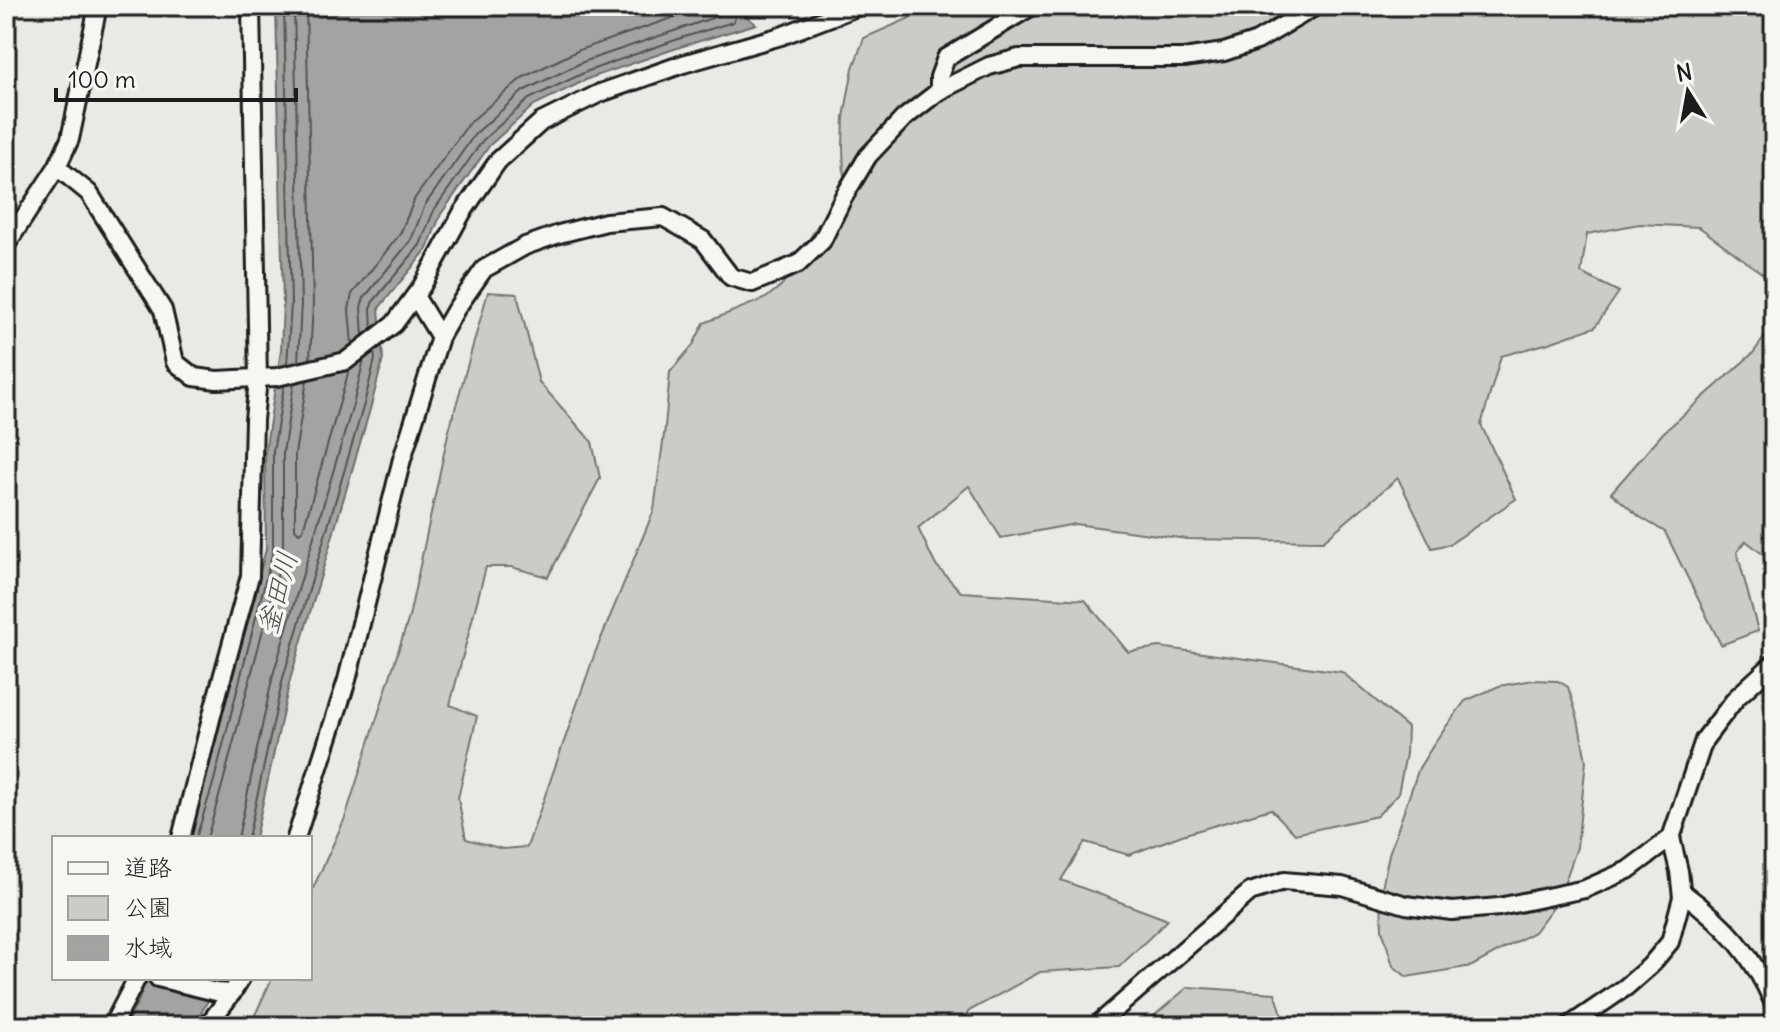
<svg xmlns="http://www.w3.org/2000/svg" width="1780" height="1032" viewBox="0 0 1780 1032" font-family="Delius,'Klee One',sans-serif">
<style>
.green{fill:#cbcbc7;stroke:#747472;stroke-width:2}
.water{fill:#a3a3a1;stroke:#6d6d6c;stroke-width:2}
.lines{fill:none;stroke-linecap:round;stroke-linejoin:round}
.shore{stroke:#525251;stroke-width:2}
.minor-casing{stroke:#1c1c1c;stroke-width:22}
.minor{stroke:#f6f6f2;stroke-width:16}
.labels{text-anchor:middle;stroke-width:7;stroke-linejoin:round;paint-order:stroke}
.water-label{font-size:28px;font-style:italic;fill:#525251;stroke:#f6f6f2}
</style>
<rect width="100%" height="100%" fill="#e9e9e5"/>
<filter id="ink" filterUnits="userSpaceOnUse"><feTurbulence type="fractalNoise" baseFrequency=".0125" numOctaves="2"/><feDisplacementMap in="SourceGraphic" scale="16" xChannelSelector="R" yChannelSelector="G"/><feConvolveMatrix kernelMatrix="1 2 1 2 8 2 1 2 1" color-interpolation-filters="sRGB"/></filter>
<g filter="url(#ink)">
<g class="green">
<path d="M937 6H1774V282L1699 227 1639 224 1587 234 1581 273 1619 292 1595 327 1549 343 1501 356 1481 425 1516 499 1450 544 1432 548 1398 478 1323 541 1187 539 1075 524 1001 538 969 486 918 528 935 564 961 592 1085 600 1128 652 1159 647 1342 672 1407 727 1406 754 1398 794 1377 816 1295 834 1271 809 1182 835 1129 855 1085 842 1061 880 1168 920 1119 967 1040 972 969 1011 958 1026H250L272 978H310V895L345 818 409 617 448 434 488 292 517 294 539 382 592 442 600 478 548 577 511 567H486L450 705 477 716 458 798 466 839 503 849 527 847 595 653 654 510 665 427 670 372 693 345 704 323 766 298 782 285 844 181 843 146 844 117 853 68 864 38Z"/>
<path d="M1774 324V563L1746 541 1737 552 1758 631 1721 645 1665 532 1640 517 1611 493 1663 433 1753 353Z"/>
<path d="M1533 680 1558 681 1568 687 1578 719 1586 761 1577 847 1559 899 1534 932 1472 966 1407 977 1393 966 1382 929 1381 893 1389 854 1419 768 1439 736 1465 701 1499 686Z"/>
<path d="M1188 987 1275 993 1286 1025 1147 1026 1148 1021Z"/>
</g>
<g class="water">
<path d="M276 6H734L756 24 683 46 590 78 534 105 490 145 441 214 427 249 379 308 383 359 371 406 290 680 255 838H188L205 782 266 549 265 452 281 350 283 304Z"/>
<path d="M146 978H220L194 1026H125L139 1000Z"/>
</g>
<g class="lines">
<g class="shore">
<path d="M284 6 291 304 287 364"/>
<path d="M294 6 301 304 298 362"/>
<path d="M306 6 313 303 310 359"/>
<path d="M372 328 371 309 372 303 420 245 434 210 483 140 529 99 588 71 681 38 733 22 735 18 730 11V6"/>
<path d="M363 335 361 307 364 298 411 240 425 205 475 134 523 91 583 62 718 16 720 14V6"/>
<path d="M352 344 349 310 352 294 400 234 415 198 469 123 522 78 579 50 707 6"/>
<path d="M307 380 295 454V529L299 533 303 530 349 370"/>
<path d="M196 838 213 784 273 551V452L284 386"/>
<path d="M207 838 222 786 283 553V453L294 383"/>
<path d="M238 838 273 675 354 401 364 359"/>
<path d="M248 838 283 678 364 404 375 359 374 352"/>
</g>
<defs>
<g id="minor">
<path d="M939 91V77L946 58 1032 6"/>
<path d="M57 167 89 193 163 310 175 362 194 377 217 380 277 377 346 361 394 324 422 286 462 213 498 161 541 122 600 93 683 64 781 36 859 6"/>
<path d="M6 245 57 167 70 139 98 6"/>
<path d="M415 296 440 337"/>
<path d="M181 838 214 707 250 576 254 420 258 379 251 6"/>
<path d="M296 838 347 680 402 459 440 337 456 309 484 269 525 246 559 234 606 222 663 217 703 240 731 277 752 283 798 264 822 241 843 198 868 156 904 118 939 91 989 66 1019 58H1184L1224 52 1257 41 1316 6"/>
<path d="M1682 892C1725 924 1753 954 1774 1004"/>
<path d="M158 978 216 992 232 993"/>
<path d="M112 1026 137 978"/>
<path d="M207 1026 232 993 241 978"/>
<path d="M1096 1026 1250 892 1284 881 1342 886 1406 905 1452 911 1499 907 1585 889 1628 870 1671 838 1704 740 1736 698 1774 663"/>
<path d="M1569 1026 1626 987 1650 966 1670 942 1682 897 1679 871 1671 838"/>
</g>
</defs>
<use href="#minor" class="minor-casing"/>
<use href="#minor" class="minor"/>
</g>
</g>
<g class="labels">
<g class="water-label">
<text transform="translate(277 593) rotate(-75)" y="10">釜田川</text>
</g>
</g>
<rect width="1780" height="1032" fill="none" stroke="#f6f6f2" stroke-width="32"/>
<rect x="16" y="16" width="1748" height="1000" fill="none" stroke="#1c1c1c" stroke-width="3" filter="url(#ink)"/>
<rect x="52" y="836" width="260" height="144" fill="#f6f6f2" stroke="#9f9f9c" stroke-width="2"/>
<rect x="68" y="862" width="40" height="12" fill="#f6f6f2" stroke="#9f9f9c" stroke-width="2"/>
<text x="124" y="876" font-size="24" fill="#1c1c1c">道路</text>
<rect x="68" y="896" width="40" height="24" fill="#cbcbc7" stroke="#9f9f9c" stroke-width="2"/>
<text x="124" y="916" font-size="24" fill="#1c1c1c">公園</text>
<rect x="68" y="936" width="40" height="24" fill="#a3a3a1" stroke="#9f9f9c" stroke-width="2"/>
<text x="124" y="956" font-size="24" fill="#1c1c1c">水域</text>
<g transform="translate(1688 92) rotate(349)" stroke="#f6f6f2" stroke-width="6" paint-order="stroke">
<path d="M0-6L14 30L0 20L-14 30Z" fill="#1c1c1c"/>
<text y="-12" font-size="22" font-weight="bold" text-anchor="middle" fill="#1c1c1c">N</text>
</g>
<path d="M56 88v12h240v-12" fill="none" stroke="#1c1c1c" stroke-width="4"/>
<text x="68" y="88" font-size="24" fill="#1c1c1c" stroke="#f6f6f2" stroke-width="6" paint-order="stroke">100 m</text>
</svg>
